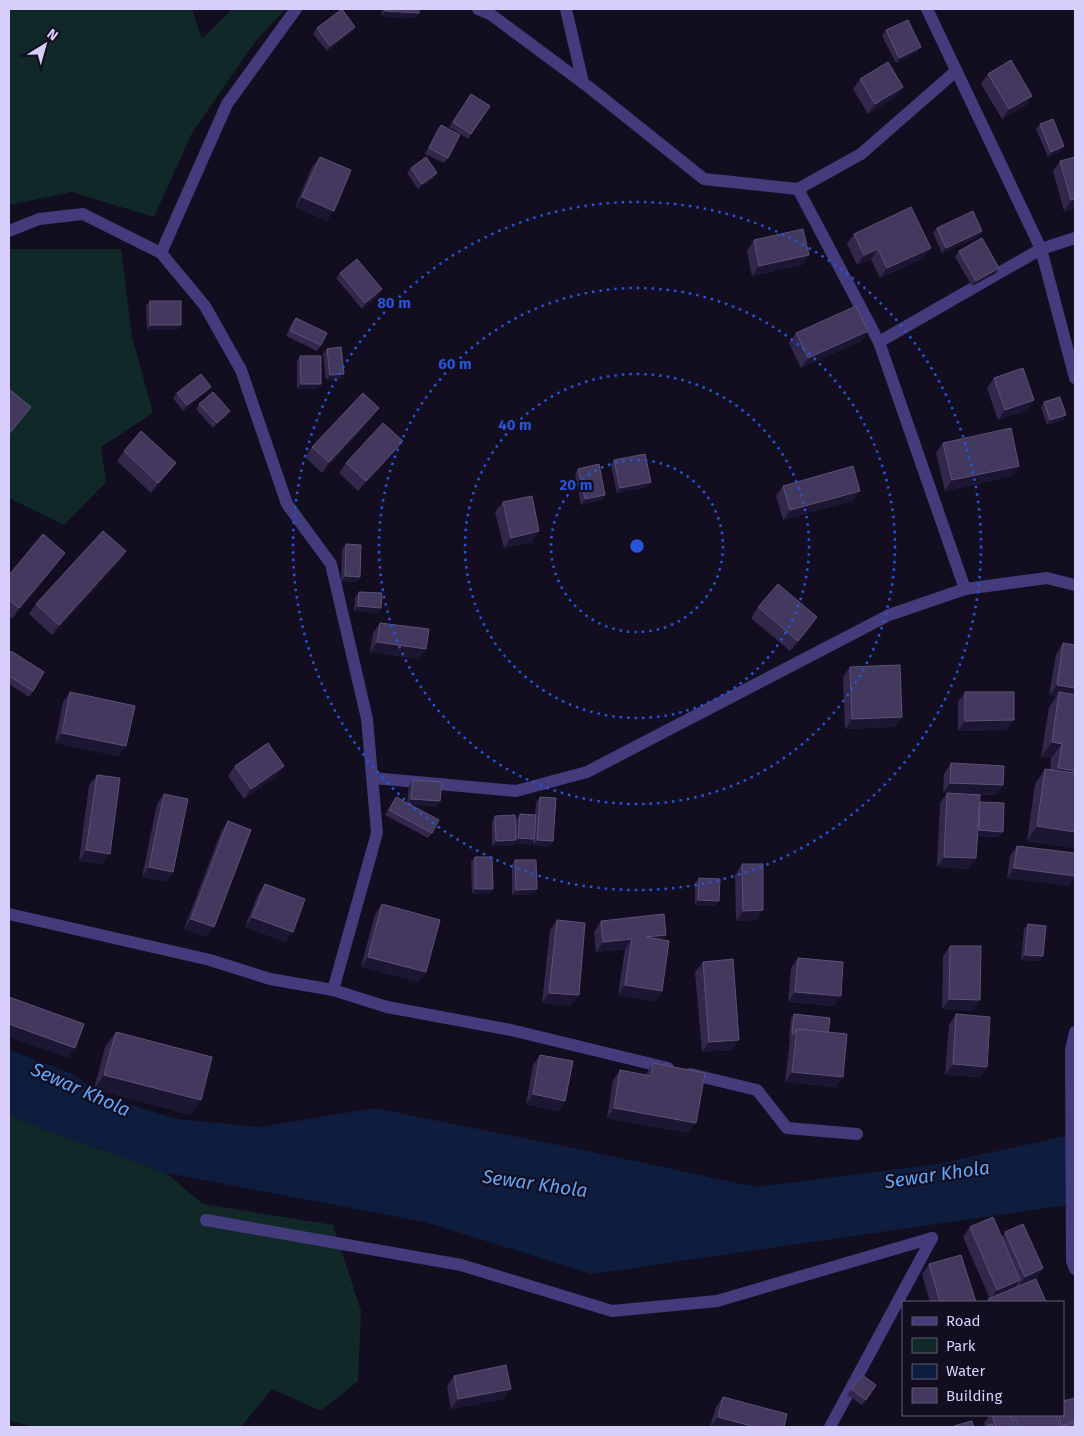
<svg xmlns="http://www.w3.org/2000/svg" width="1084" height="1436" viewBox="0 0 1084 1436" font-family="'Fira Sans',sans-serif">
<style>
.green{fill:#112829}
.water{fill:#0e1c3e}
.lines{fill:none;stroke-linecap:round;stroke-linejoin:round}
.street{stroke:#433b7c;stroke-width:12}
.wall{fill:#32284c}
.shaded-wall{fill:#1d1632}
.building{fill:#43395f;stroke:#5b5178}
.ring{fill:none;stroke:#2654da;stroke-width:2.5;stroke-dasharray:2.5 5}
.labels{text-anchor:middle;stroke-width:4.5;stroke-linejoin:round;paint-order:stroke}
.water-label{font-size:19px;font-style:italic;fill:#62a5f7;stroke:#120e1f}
.centre{fill:#2654da;stroke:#120e1f;stroke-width:2.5}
.ring-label{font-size:15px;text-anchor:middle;font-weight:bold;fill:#2654da;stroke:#120e1f;stroke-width:4.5;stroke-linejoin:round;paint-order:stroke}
</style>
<rect width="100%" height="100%" fill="#120e1f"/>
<g class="green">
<path d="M9 9H192L202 39 232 9H285L255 42 192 133 154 217 72 192 9 205Z"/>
<path d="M9 249H121L132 337 153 413 101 447 106 482 64 525 9 498Z"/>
<path d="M9 1112 19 1120 166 1173 203 1204 333 1225 361 1311 358 1381 321 1411 272 1389 241 1427H34L9 1421Z"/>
</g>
<path class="water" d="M9 1050 75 1075 99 1095 177 1119 260 1127 375 1108 574 1148 756 1187 938 1164 1075 1134V1204L592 1274 425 1222 166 1173 19 1120 9 1112Z"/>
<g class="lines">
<g class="street">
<path d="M478 9 490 14 590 88 704 179 798 189 861 154 956 71"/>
<path d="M566 9 583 83"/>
<path d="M927 9 1041 249 1075 378"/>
<path d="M798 189 879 342 965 589"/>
<path d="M9 231 39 219 83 214 161 253 205 306 241 370 287 504 331 564 367 719 377 833 333 990 387 1007 511 1030 668 1068"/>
<path d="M161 253 227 104 296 9"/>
<path d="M879 342 1041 249 1075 238"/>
<path d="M373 778 516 791 587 772 889 615 965 589 1047 578 1075 585"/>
<path d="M9 914 210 960 270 979 333 990"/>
<path d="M1075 1032 1071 1050 1072 1261 1075 1269"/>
<path d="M690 1074 757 1090 787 1128 857 1134"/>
<path d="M206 1220 461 1265 612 1311 717 1301 932 1238"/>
<path d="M830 1427 932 1238"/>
</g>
</g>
<g class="wall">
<path d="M382 9H419V13L415 18 381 17Z"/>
<path d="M355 27 352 32 327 51 313 34 317 28Z"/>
<path d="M886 30 917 52 896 63 882 36Z"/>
<path d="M988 74 1032 96 1025 106 1002 119 981 84Z"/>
<path d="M860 79 903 87 895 97 868 114 853 89Z"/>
<path d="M471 94 490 106 468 139 449 127Z"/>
<path d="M1040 124 1061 152 1048 157 1036 129Z"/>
<path d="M441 125 448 158 444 163 425 154 437 130Z"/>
<path d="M320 157 327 221 295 207 312 167Z"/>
<path d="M1075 157V208L1064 211 1053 171 1060 161Z"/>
<path d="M411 168 434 178 418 189 407 173Z"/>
<path d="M937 228 982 231 979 236 942 253 933 233Z"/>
<path d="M854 234 924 258 880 278 871 259 857 265 847 244Z"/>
<path d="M754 240 809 255 802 265 752 276 747 251Z"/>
<path d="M959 251 996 273 972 286 955 257Z"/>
<path d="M340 273 379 295 362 309 336 278Z"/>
<path d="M150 301 177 330H147L146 306Z"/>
<path d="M296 318 321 345 317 351 286 336 292 323Z"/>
<path d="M868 331 861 341 801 368 789 343 796 333Z"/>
<path d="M327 349 344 374 340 379 326 380 323 354Z"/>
<path d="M300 356 321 384 317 389H297V361Z"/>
<path d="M994 378 1034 400 1027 410 998 420 987 388Z"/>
<path d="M211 387 207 392 183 411 173 398 177 393Z"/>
<path d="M1044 402 1066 415 1062 420 1047 425 1041 407Z"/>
<path d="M199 404 226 416 213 428 196 409Z"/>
<path d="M372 418 322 473 305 457 312 447Z"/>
<path d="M943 443 1012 476 945 491 936 453Z"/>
<path d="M124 451 176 463 169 473 151 493 117 461Z"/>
<path d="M396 451 358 491 339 473 346 463Z"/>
<path d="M614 460 647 487 617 493 611 465Z"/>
<path d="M578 469 605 495 602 500 581 505 575 474Z"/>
<path d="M783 486 853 501 783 520 776 496Z"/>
<path d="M503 502 532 542 504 548 495 512Z"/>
<path d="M346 544 357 582H341L342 550Z"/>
<path d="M126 551 119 562 52 635 29 614 36 604Z"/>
<path d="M58 563 12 619 9 616V575Z"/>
<path d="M359 592 381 608 378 613 354 611 355 597Z"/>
<path d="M758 607 810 628 790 651 751 618Z"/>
<path d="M380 623 419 659 370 652 373 633Z"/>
<path d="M1063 643 1075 645V848L1027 841 1035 784 1045 769 1050 770 1051 758 1041 757 1049 707 1056 697 1049 695 1056 654Z"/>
<path d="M9 654 33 691 29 697 9 684Z"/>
<path d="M850 667 902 717 895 727 845 729 843 677Z"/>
<path d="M70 692 119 756 55 743 63 702Z"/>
<path d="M965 692 1007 730 958 731V702Z"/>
<path d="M951 763 996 795H980L979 803 980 802 999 837 978 836 969 869 937 867 940 803 947 793H943L944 774Z"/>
<path d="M235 766H284L276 776 244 799 228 776Z"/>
<path d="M97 775 102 864 79 861 89 785Z"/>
<path d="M413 780 437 807 409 804 432 833 428 838 385 815 396 797 407 803 409 785Z"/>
<path d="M164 794 173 872 166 882 142 877 157 804Z"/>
<path d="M540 797 553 841 549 846 533 845V840L531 845 514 843 512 846H492V821L495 816 515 826 516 819 520 814 535 815 536 802Z"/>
<path d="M228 821 207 937 184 929 221 832Z"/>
<path d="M1017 846 1075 853V877L1069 886 1007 878 1010 856Z"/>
<path d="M475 857 493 889 489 894H472L471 862Z"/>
<path d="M515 860 533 894 512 895V865Z"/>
<path d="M742 864 756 920 736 921 735 875Z"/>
<path d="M699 878 715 906 695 905V883Z"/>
<path d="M265 884 286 942 245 927 258 894Z"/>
<path d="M382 904 419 982 361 967 375 914Z"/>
<path d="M557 920 571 1006 542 1003 550 930Z"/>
<path d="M601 921 663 940 662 991 655 1001 618 995 625 949 596 952 594 932Z"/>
<path d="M1028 924 1043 956 1039 961 1021 960 1024 929Z"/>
<path d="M950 946 973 1011 942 1009 943 956Z"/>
<path d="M798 958 834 1006 788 1002 791 968Z"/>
<path d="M703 962 732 1050 702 1052 695 972Z"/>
<path d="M794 1014 828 1033 836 1087 785 1082 790 1039H789L791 1019Z"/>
<path d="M956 1014 987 1067 980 1077 945 1075 949 1025Z"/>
<path d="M116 1032 191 1115 94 1089 105 1047Z"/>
<path d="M540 1055 565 1101 558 1111 526 1104 533 1065Z"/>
<path d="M653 1063 688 1133 607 1118 613 1080 620 1070 646 1075Z"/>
<path d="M970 1227 1002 1237 1005 1232 1043 1268 1036 1279 1046 1302H987L990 1299 963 1237Z"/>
<path d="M929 1264 976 1302H930L922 1274Z"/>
<path d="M862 1375 876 1385 862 1405 847 1395Z"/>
<path d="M454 1376 504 1399 451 1409 447 1386Z"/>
<path d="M723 1397 784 1427H710L716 1407Z"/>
<path d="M1075 1398V1427H984H985L984 1423 990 1415H1063Z"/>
</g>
<g class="shaded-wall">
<path d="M385 11 419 13 415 18 381 17Z"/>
<path d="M355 27 352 32 327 51 330 46Z"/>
<path d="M921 47 917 52 896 63 899 58Z"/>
<path d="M903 87 895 97 868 114 875 104Z"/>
<path d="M1032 96 1025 106 1002 119 1009 109Z"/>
<path d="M1064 146 1061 152 1048 157 1051 152Z"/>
<path d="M437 173 434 178 418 189 422 184Z"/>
<path d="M302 197 334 211 327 221 295 207Z"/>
<path d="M1075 199V208L1064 211 1071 200Z"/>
<path d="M982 231 979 236 942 253 946 248Z"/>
<path d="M931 248 924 258 880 278 887 268Z"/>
<path d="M878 249 871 259 857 265 864 255Z"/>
<path d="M809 255 802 265 752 276 759 266Z"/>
<path d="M999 268 996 273 972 286 976 281Z"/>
<path d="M382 289 379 295 362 309 365 303Z"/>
<path d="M150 325H181L177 330H147Z"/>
<path d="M868 331 861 341 801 368 808 358Z"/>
<path d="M344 374 340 379 326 380 330 375Z"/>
<path d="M301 384H321L317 389H297Z"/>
<path d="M211 387 207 392 183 411 187 405Z"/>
<path d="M1034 400 1027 410 998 420 1005 410Z"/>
<path d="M379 408 372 418 322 473 329 462Z"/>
<path d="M230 411 226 416 213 428 217 423Z"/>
<path d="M1066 415 1062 420 1047 425 1050 420Z"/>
<path d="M403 441 396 451 358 491 366 481Z"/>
<path d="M176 463 169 473 151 493 158 483Z"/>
<path d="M1019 466 1012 476 945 491 952 480Z"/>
<path d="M651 482 647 487 617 493 620 488Z"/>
<path d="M860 491 853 501 783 520 790 510Z"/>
<path d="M605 495 602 500 581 505 585 499Z"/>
<path d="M539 531 532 542 504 548 511 538Z"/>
<path d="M126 551 119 562 52 635 59 625Z"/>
<path d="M65 553 58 563 12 619 19 608Z"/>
<path d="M345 576 360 577 357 582H341Z"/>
<path d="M358 606 381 608 378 613 354 611Z"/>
<path d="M817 617 810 628 790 651 798 641Z"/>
<path d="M377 642 426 649 419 659 370 652Z"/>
<path d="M1057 685 1075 688V699L1059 692 1056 697 1049 695Z"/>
<path d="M902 717 895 727 845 729 852 719Z"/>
<path d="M1014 720 1007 730 958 731 965 721Z"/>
<path d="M62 733 126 746 119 756 55 743Z"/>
<path d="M1052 742 1062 744 1051 758 1041 757Z"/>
<path d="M284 766 276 776 244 799 251 789Z"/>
<path d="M1058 768 1075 771V788L1048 783Z"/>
<path d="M950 783 1003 785 996 795 943 793Z"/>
<path d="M411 799 440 801 437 807 407 804Z"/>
<path d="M1037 826 1075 832V848L1027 841Z"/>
<path d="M979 830 1003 832 999 837 975 835Z"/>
<path d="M518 838 534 839 531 845 514 843Z"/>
<path d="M516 840 512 846H492L496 841Z"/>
<path d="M537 840 553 841 549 846 533 845Z"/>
<path d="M86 850 110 854 102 864 79 861Z"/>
<path d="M944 857 976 858 969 869 937 867Z"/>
<path d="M149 867 173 872 166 882 142 877Z"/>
<path d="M1014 868 1075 876V877L1069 886 1007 878Z"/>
<path d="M475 889H493L489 894H472Z"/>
<path d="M537 889 533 894 512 895 516 890Z"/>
<path d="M698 900 719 901 715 906 695 905Z"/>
<path d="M763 910 756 920 736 921 743 911Z"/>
<path d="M252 917 293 932 286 942 245 927Z"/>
<path d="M191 919 214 927 207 937 184 929Z"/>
<path d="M666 935 659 945 646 937Z"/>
<path d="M632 939 625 949 596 952 603 942Z"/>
<path d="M1025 955 1043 956 1039 961 1021 960Z"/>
<path d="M368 957 426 972 419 982 361 967Z"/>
<path d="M625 985 662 991 655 1001 618 995Z"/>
<path d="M795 992 841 996 834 1006 788 1002Z"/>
<path d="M549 993 579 995 571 1006 542 1003Z"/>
<path d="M949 999 980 1000 973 1011 942 1009Z"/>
<path d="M9 1024 75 1048 68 1058 9 1037Z"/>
<path d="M739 1040 732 1050 702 1052 709 1042Z"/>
<path d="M953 1064 987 1067 980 1077 945 1075Z"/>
<path d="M792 1072 843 1077 836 1087 785 1082Z"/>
<path d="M104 1075 201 1100 191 1115 94 1089Z"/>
<path d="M533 1094 565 1101 558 1111 526 1104Z"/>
<path d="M614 1108 696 1123 688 1133 607 1118Z"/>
<path d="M1043 1268 1036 1279 1018 1287 1025 1277Z"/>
<path d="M1020 1280 1013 1291 990 1300 997 1290Z"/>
<path d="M511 1389 504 1399 451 1409 458 1399Z"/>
<path d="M718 1417 755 1427H710Z"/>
</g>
<g class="building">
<path d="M342 9 355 27 330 46 317 28Z"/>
<path d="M385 9H419V13L385 11Z"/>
<path d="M908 20 921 47 899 58 886 30Z"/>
<path d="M1011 60 1032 96 1009 109 988 74Z"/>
<path d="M888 62 903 87 875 104 860 79Z"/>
<path d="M471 94 490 106 471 134 453 122Z"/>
<path d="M1053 119 1064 146 1051 152 1040 124Z"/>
<path d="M441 125 460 135 448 158 429 148Z"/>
<path d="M320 157 351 170 334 211 302 197Z"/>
<path d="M426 157 437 173 422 184 411 168Z"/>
<path d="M1075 157V199L1071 200 1060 161Z"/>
<path d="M911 207 931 248 887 268 878 249 864 255 854 234Z"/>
<path d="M973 211 982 231 946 248 937 228Z"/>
<path d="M803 229 809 255 759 266 754 240Z"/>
<path d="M982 238 999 268 976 281 959 251Z"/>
<path d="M357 259 382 289 365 303 340 273Z"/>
<rect x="150" y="301" width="31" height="24"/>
<path d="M856 306 868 331 808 358 796 333Z"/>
<path d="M296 318 327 333 321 345 290 331Z"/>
<path d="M341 347 344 374 330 375 327 349Z"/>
<path d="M300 356H321V384H301Z"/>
<path d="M1023 368 1034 400 1005 410 994 378Z"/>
<path d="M201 374 211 387 187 405 177 393Z"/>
<path d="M9 389 31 407 9 434Z"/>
<path d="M213 392 230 411 217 423 199 404Z"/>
<path d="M363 393 379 408 329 462 312 447Z"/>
<path d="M1060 397 1066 415 1050 420 1044 402Z"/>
<path d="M383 423 403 441 366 481 346 463Z"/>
<path d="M1011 428 1019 466 952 480 943 443Z"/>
<path d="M141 431 176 463 158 483 124 451Z"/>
<path d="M645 454 651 482 620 488 614 460Z"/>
<path d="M599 464 605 495 585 499 578 469Z"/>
<path d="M853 466 860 491 790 510 783 486Z"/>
<path d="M532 496 539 531 511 538 503 502Z"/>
<path d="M103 531 126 551 59 625 36 604Z"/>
<path d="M43 534 65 553 19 608 9 600V575Z"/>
<path d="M346 544 361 545 360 577 345 576Z"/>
<path d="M778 584 817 617 798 641 758 607Z"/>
<path d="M359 592 382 593 381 608 358 606Z"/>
<path d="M380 623 429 629 426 649 377 642Z"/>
<path d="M1063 643 1075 645V688L1057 685Z"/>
<path d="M11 651 44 672 33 691 9 676V655Z"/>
<path d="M900 665 902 717 852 719 850 667Z"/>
<path d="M70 692 135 706 126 746 62 733Z"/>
<path d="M965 692H1014V720L965 721Z"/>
<path d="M1059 692 1075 695V771L1058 768 1062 744 1052 742Z"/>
<path d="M268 743 284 766 251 789 235 766Z"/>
<path d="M951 763 1004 766 1003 785 950 783Z"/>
<path d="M1045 769 1075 773V832L1037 826Z"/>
<path d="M97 775 120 778 110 854 86 850Z"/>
<path d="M413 780 442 782 440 801 411 799Z"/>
<path d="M947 793 980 795 976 858 944 857Z"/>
<path d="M164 794 188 799 173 872 149 867Z"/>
<path d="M396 797 439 820 432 833 389 810Z"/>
<path d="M540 797 556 798 553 841 537 840Z"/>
<path d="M980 802 1004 803 1003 832 979 830Z"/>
<path d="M520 814 536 815 534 839 518 838Z"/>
<path d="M515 815 516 840 496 841 495 816Z"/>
<path d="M228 821 251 830 214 927 191 919Z"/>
<path d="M1017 846 1075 853V876L1014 868Z"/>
<path d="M475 857H492L493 889H475Z"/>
<path d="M515 860H536L537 889 516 890Z"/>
<path d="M742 864H763V910L743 911Z"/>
<path d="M699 878 720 879 719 901 698 900Z"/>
<path d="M265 884 305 899 293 932 252 917Z"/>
<path d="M382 904 440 920 426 972 368 957Z"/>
<path d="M664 914 666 935 646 937 669 941 662 991 625 985 632 939 603 942 601 921Z"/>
<path d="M557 920 585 923 579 995 549 993Z"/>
<path d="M1028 924 1046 926 1043 956 1025 955Z"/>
<path d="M950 946H981L980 1000 949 999Z"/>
<path d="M798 958 843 962 841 996 795 992Z"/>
<path d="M733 959 739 1040 709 1042 703 962Z"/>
<path d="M9 997 84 1024 75 1048 9 1024Z"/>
<path d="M794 1014 830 1018 828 1033 797 1029 794 1034H792Z"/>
<path d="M956 1014 990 1017 987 1067 953 1064Z"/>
<path d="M797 1029 847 1034 843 1077 792 1072Z"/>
<path d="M116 1032 212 1057 201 1100 104 1075Z"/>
<path d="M540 1055 573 1061 565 1101 533 1094Z"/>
<path d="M653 1063 705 1073 696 1123 614 1108 620 1070 651 1076Z"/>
<path d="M993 1217 1020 1280 997 1290 970 1227Z"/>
<path d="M1023 1224 1043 1268 1025 1277 1005 1232Z"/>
<path d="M961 1255 976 1302H940L929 1264Z"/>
<path d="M1036 1279 1046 1302H990L988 1299Z"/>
<path d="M506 1365 511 1389 458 1399 454 1376Z"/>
<path d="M862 1375 876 1385 866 1400 851 1389Z"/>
<path d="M723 1397 787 1414 784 1427H755L718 1417Z"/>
<path d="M1075 1398V1423L1073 1424V1422L1061 1426 1059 1415H1063V1401Z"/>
<path d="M992 1415H1011L1015 1427H996Z"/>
<path d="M1013 1415H1056L1060 1427 1073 1422 1074 1427H1018Z"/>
<path d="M972 1421 974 1427H954V1426Z"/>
<path d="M992 1424 993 1427H984Z"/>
</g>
<g class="ring">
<circle cx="637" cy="546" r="86"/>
<circle cx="637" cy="546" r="172"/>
<circle cx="637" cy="546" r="258"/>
<circle cx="637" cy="546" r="344"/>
</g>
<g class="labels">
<g class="water-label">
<text transform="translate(81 1089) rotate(24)" y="7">Sewar Khola</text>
<text transform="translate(937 1174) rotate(-8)" y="7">Sewar Khola</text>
<text transform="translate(535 1183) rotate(8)" y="7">Sewar Khola</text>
</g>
</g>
<circle cx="637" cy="546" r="8" class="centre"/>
<g class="ring-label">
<text x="394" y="308">80 m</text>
<text x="455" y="369">60 m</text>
<text x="515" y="430">40 m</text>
<text x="576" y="490">20 m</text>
</g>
<rect width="1084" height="1436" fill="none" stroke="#d8cefc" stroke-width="20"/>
<rect x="902" y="1301" width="162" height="115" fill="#120e1f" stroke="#615b77"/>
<rect x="912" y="1317" width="25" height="8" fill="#433b7c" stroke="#615b77"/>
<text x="946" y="1326" font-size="15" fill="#d8cefc">Road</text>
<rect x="912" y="1338" width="25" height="15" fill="#112829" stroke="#615b77"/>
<text x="946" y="1351" font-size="15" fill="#d8cefc">Park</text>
<rect x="912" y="1364" width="25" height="15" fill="#0e1c3e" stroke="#615b77"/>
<text x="946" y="1376" font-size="15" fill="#d8cefc">Water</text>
<rect x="912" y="1388" width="25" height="15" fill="#43395f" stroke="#615b77"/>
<text x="946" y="1401" font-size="15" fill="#d8cefc">Building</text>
<g transform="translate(45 45) rotate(37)" stroke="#120e1f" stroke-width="4" paint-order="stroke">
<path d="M0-4L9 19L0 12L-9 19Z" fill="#d8cefc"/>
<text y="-8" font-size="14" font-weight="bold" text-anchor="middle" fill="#d8cefc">N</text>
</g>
</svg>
